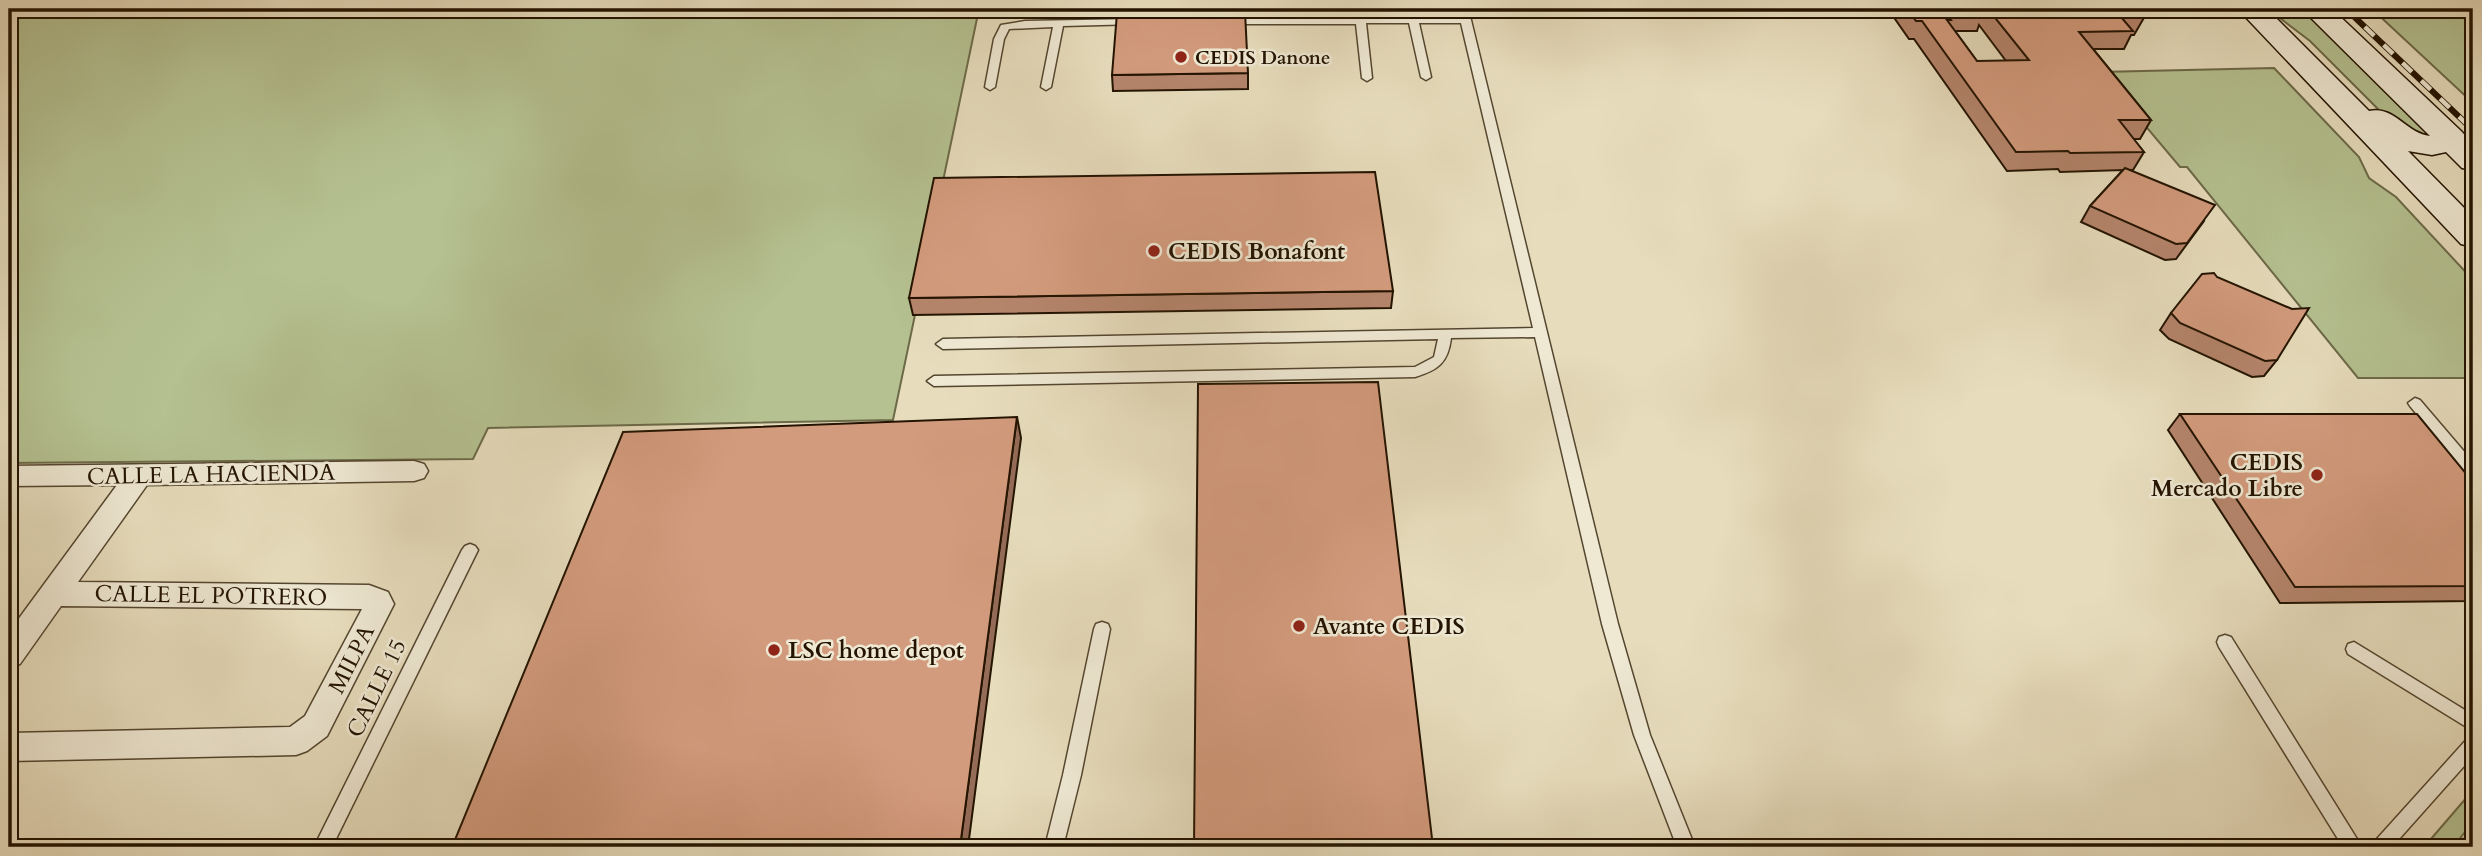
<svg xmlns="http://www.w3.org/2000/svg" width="2482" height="856" viewBox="0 0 2482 856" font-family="Cardo,serif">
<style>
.green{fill:#b5c191;stroke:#6c6a48;stroke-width:2}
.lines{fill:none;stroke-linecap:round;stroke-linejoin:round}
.lane-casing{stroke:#54462f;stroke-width:3}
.street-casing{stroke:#54462f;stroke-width:3}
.secondary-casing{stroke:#231300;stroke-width:3}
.lane{fill:#efe9d4;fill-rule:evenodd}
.street{fill:#efe9d4;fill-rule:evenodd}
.secondary{fill:#efe9d4;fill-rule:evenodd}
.rail-casing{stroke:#231300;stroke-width:6}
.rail{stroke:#efe9d4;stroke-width:4.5;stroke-dasharray:13;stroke-linecap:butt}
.wall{fill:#b5856c;stroke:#231300;stroke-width:2;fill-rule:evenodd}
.shaded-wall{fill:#946c58;stroke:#231300;stroke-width:2}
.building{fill:#d39b7d;stroke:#231300;stroke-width:2}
.poi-dot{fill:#8f2418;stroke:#efe9d4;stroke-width:2.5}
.labels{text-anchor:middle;stroke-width:5;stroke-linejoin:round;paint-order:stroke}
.far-poi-label{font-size:19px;font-weight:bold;fill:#231300;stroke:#efe9d4;text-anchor:start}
.poi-label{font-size:23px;font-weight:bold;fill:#231300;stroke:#efe9d4;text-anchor:start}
.street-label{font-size:23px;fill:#231300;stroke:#efe9d4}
</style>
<rect width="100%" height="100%" fill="#e7ddbd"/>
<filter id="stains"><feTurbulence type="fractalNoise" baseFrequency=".00286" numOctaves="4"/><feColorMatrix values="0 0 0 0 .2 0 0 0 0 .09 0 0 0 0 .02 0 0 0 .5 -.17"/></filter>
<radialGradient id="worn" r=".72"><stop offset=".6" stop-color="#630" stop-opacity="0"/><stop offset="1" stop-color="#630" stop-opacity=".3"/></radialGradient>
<g class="green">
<path d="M9 9H979L893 420 488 428 473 459 9 463Z"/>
<path d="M2268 9H2306L2431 129V136L2398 129 2310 41Z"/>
<path d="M2372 9H2453L2473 14V103Z"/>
<path d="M2274 68 2359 157 2369 178 2396 197 2473 280V378H2358L2187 167H2180L2100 72Z"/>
<path d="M2473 790V822L2453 847H2424Z"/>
</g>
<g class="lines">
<defs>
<g id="lane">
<path d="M1458 9H1468L1471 20 1618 624 1650 735 1695 847H1677L1634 735 1602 624 1535 337 1451 338C1448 363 1438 370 1415 377L934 386 927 381 934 376 1415 367 1434 357 1438 339 943 349 936 344 943 339 1533 328 1461 23H1419L1431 77 1426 80 1421 77 1409 23H1366L1372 78 1367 81 1362 78 1356 24H1229L1224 21 1229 18 1460 17Z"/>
<path d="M1135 19 1139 20V24L1063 26 1051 87 1046 90 1041 87 1053 27 1009 29 1004 39 995 87 990 90 985 87 994 39 1001 25 1025 21Z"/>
<path d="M2415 398 2420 400 2473 462V477L2468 476 2410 406 2408 403Z"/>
<path d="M470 544 475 546 478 550 332 847H314L462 550 465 546Z"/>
<path d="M1102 622 1108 624 1110 629 1081 775 1063 847H1045L1063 775 1094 629 1096 624Z"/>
<path d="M2225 635 2231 637 2362 847H2343L2219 647 2217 642 2219 637Z"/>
<path d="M2354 642 2473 715V731L2348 654 2346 649 2348 644Z"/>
<path d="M2473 736V756L2392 847H2372L2375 841 2467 739Z"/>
<path d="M2473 833V847H2459L2467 835Z"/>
</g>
<path id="street" d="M414 461 424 464 428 471 424 478 414 481 147 485 78 582 369 585 388 592 394 604 327 736 307 751 296 755 9 761V733L290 727 305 716 362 609 61 606 20 664 9 668V632L117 485 9 486V466Z"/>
<path id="secondary" d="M2238 9H2267L2369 111C2394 105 2406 133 2430 136L2302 9H2332L2461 131 2473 144V170L2462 168 2446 152 2432 155 2408 151 2473 217V247L2461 244Z"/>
</defs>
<use href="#lane" class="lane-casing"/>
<use href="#street" class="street-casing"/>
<use href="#secondary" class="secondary-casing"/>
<use href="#lane" class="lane"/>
<use href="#street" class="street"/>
<use href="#secondary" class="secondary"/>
<defs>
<path id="rail" d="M2346 9 2473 130"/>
</defs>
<use href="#rail" class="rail-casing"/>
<use href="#rail" class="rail"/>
</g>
<g class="wall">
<path d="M1888 9H2149L2134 35H2131L2124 49H2093L2151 120 2140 139H2133L2144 152 2133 170H2129L2204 221 2176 259 2165 260 2081 222 2090 206 2123 170 2060 172 2058 169 2007 171 1914 39H1909ZM1979 25 2006 61H1977L1955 31H1977Z"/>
<path d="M1248 73V89L1113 91 1112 75Z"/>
<path d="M1393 291 1391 308 913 315 909 298Z"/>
<path d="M2171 313 2277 360 2264 376 2252 377 2169 339 2160 330Z"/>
<path d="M2180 414 2473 482V601L2280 603 2168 430Z"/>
</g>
<path class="shaded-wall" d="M1017 417 1021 438 968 847H960Z"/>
<g class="building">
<path d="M1907 9H1981L1984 13H1946L1951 20H1947L1977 61 2029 60 1988 9H2136L2143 17H2121L2133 31 2079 32 2151 120H2119L2144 152 2070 153 2068 151 2016 152 1922 21H1916Z"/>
<path d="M1245 11 1248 73 1112 75 1117 13Z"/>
<path d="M2125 168 2215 205 2187 243 2176 244 2090 206Z"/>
<path d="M1375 172 1393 291 909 298 934 178Z"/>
<path d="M2214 273 2217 277 2292 309 2309 308 2277 360 2265 361 2180 323 2171 313 2202 274Z"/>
<path d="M1378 382 1433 847H1194L1198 384Z"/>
<path d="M2180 414H2417L2473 482V586L2295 587Z"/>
<path d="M1017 417 960 847H452L623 432Z"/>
</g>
<g class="poi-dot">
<circle cx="1181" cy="57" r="7"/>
<circle cx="1154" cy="251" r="7"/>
<circle cx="2317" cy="475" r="7"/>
<circle cx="1299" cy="626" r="7"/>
<circle cx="774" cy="650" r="7"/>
</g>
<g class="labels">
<g class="far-poi-label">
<text x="1195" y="64">CEDIS Danone</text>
</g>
<g class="poi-label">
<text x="1168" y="259">CEDIS Bonafont</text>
<text x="2303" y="470" text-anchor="end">CEDIS<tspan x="2303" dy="26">Mercado Libre</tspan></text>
<text x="1313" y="634">Avante CEDIS</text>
<text x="788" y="658">LSC home depot</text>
</g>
<g class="street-label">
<text transform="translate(211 474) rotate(-1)" y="8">CALLE LA HACIENDA</text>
<text transform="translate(211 595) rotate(1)" y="8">CALLE EL POTRERO</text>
<text transform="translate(351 659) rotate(-63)" y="8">MILPA</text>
<text transform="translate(376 688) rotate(-64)" y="8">CALLE 15</text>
</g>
</g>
<rect width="2482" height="856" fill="none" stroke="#e7ddbd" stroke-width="35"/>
<rect x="10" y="10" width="2461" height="835" fill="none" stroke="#231300" stroke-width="3.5"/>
<rect x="18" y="18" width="2447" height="821" fill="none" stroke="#231300" stroke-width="2"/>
<rect width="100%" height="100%" filter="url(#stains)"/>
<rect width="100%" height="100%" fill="url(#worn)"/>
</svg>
